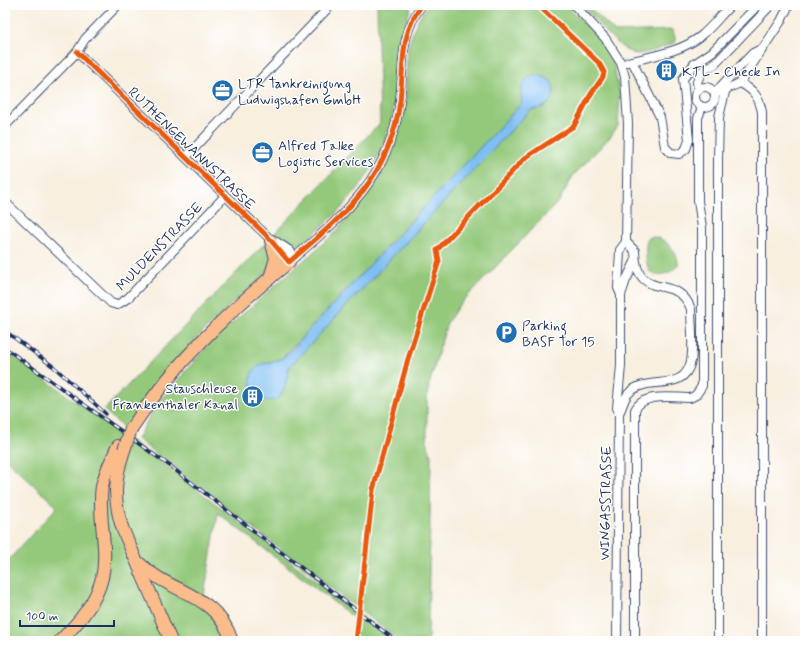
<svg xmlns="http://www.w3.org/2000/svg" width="810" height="646" viewBox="0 0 810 646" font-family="Mynerve,sans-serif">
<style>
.green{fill:#94c97b;stroke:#587c6c;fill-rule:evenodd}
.water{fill:#7ebef3;stroke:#4c76a8}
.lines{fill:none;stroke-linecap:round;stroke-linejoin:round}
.minor-casing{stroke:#3c4c71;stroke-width:10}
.highway-casing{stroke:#3c4c71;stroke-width:14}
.minor{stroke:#fff;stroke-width:8}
.highway{stroke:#fabc8b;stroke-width:12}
.rail-casing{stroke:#1b2f5e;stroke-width:3.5}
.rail{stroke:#fff;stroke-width:2;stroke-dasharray:6;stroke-linecap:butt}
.highway-bridge-casing{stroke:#3c4c71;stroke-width:14;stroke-linecap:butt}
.highway-bridge{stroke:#fabc8b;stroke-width:12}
.cycleway-casing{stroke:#fff;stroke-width:8}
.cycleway{stroke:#e8590c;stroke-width:5}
.labels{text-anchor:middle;stroke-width:3;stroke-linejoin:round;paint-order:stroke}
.poi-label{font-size:14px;fill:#1b2f5e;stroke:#fff;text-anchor:start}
.street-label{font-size:14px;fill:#1b2f5e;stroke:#fff}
</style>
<rect width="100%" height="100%" fill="#fff"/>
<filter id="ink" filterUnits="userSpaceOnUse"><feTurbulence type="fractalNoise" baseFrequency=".025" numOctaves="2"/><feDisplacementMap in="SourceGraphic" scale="8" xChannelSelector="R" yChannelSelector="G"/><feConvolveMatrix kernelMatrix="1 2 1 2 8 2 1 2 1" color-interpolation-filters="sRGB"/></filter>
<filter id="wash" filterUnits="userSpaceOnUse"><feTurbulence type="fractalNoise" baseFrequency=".012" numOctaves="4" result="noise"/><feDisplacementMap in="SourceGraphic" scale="16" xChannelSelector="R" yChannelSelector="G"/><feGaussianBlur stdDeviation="0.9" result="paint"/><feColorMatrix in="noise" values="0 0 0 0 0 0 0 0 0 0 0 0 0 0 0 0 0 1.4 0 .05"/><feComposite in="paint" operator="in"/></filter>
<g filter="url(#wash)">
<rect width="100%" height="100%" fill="#f8efdf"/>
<g class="green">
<path d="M377 5H411C408 20 399 33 397 48 394 68 396 89 393 109 386 158 355 199 318 230 300 245 293 254 273 235L380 123Z"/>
<path d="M428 5H566L597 36 612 59 620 95 618 126 611 136 573 176 559 201 459 305 447 323 429 385 427 400V442L431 455 428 641H400L137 439 154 409 168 391 212 341 335 233 374 186 381 174 398 134 406 97 407 57 409 44 417 21ZM540 75 551 81 549 103 544 107 530 110 290 366 285 386 262 364 282 358 309 330 522 103 521 95Z"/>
<path d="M581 5H587L615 32 673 30 676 42C664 47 650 53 637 54 621 54 593 16 581 5Z"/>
<path d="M651 237C664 236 679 252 678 265 671 274 658 278 649 271 645 261 645 249 647 239Z"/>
<path d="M265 243 271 249 272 263 265 275 240 296 197 338 124 428 104 410Z"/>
<path d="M5 351 169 468 394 641H354L357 620 218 513 203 601 232 641H5V564L57 507 5 458Z"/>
</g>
<path class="water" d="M533 75H540L551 81C560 98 546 109 530 110L290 366C286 375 287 386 281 395 267 412 241 387 254 370 261 361 272 364 281 359 292 352 301 339 309 330L522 103C520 90 521 82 533 75Z"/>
</g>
<g filter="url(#ink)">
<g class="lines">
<defs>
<g id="minor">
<path d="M574 5 605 38 621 63 625 77 628 124 626 242 620 250 618 288 621 295"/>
<path d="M77 52 268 237 289 262C344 215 390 178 400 101 404 67 399 34 422 5"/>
<path d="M632 61 660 117 665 147 671 153 679 154 686 149 689 140 683 79 694 64 712 52 758 5"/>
<path d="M628 62C652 56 681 52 701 36 712 27 721 15 731 5"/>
<path d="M740 83 781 21 789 5"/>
<circle cx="705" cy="97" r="10"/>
<path d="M698 90 697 82 702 71 714 65 771 5"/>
<path d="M715 94 740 83C754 90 759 97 762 112V641"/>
<path d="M715 94 721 86 753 53 759 50"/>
<path d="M5 126 77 52 85 39 118 5"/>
<path d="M186 157 331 5"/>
<path d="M5 202 111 303 117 305 128 298 225 196"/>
<path d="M272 239 289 250 295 257"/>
<path d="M619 413 617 408 621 366V295L626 280 635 262"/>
<path d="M617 641 619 413C623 407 623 400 628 394 646 373 684 395 691 361 694 345 691 325 691 309 677 271 636 305 635 251L626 242"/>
<path d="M635 641V410C643 392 674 398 690 398L696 395 702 386V227L698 201V118L702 107"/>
<path d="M718 641V160L719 117 725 92"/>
</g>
<g id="highway">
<path d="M270 278 276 258 271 241"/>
<path d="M131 429C173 364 229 311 289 262"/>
<path d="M124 450C114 480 113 500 123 530L171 641"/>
<path d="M139 563C172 595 216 592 232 641"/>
<path d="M60 641C78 623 96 603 102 578 109 547 97 516 102 486 105 471 112 459 118 446"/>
</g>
</defs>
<use href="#minor" class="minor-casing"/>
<use href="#highway" class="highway-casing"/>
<use href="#minor" class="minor"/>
<use href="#highway" class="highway"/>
<defs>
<g id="rail">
<path d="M5 331 54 367 106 414"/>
<path d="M5 348 170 466 396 641"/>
</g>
</defs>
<use href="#rail" class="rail-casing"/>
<use href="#rail" class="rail"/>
<defs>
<path id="highway-bridge" d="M124 450 131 429"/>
</defs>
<use href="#highway-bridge" class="highway-bridge-casing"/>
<use href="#highway-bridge" class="highway-bridge"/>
<defs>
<g id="cycleway">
<path d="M77 52 268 237 289 262C344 215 390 178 400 101 404 67 399 34 422 5"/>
<path d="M356 641 373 490 408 359 439 261 437 250 525 158 574 126 591 94 603 77 604 72 599 63 538 5"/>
</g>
</defs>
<use href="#cycleway" class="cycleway-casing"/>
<use href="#cycleway" class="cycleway"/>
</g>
</g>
<defs>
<symbol id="building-disc" viewBox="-11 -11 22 22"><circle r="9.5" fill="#1f6fb2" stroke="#fff"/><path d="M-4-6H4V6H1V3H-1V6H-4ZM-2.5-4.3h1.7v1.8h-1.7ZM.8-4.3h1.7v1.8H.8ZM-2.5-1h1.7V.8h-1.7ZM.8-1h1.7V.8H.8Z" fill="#fff"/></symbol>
<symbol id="office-disc" viewBox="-11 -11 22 22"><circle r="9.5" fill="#1f6fb2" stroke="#fff"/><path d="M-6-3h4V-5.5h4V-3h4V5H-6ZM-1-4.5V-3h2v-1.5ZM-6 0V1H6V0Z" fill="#fff"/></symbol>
<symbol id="parking-disc" viewBox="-11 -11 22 22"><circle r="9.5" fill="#1f6fb2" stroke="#fff"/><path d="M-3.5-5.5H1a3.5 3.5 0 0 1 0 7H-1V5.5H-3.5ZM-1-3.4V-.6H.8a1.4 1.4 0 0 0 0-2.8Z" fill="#fff"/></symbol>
</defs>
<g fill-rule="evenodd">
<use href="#building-disc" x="654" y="58" width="25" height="25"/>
<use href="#office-disc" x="210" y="78" width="25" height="25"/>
<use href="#office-disc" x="250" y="140" width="25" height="25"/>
<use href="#parking-disc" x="494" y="320" width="25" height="25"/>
<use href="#building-disc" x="240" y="384" width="25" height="25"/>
</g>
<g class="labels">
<g class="poi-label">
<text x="682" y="76">KTL - Check In</text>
<text x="238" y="88">LTR Tankreinigung<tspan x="238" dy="16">Ludwigshafen GmbH</tspan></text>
<text x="278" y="150">Alfred Talke<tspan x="278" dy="16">Logistic Services</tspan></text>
<text x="522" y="330">Parking<tspan x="522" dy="16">BASF Tor 15</tspan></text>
<text x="238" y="393" text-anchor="end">Stauschleuse<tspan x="238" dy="16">Frankenthaler Kanal</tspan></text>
</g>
<g class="street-label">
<text transform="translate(192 148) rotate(44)" y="5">RUTHENGEWANNSTRASSE</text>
<text transform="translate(159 246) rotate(-46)" y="5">MULDENSTRASSE</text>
<text transform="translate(605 503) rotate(-89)" y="5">WINGASSTRASSE</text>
</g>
</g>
<rect width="810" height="646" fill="none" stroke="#fff" stroke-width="20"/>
<path d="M20 620v6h94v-6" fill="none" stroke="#1b2f5e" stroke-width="2"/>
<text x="26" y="620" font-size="12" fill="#1b2f5e" stroke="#ffffff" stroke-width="3" paint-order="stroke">100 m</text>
</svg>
